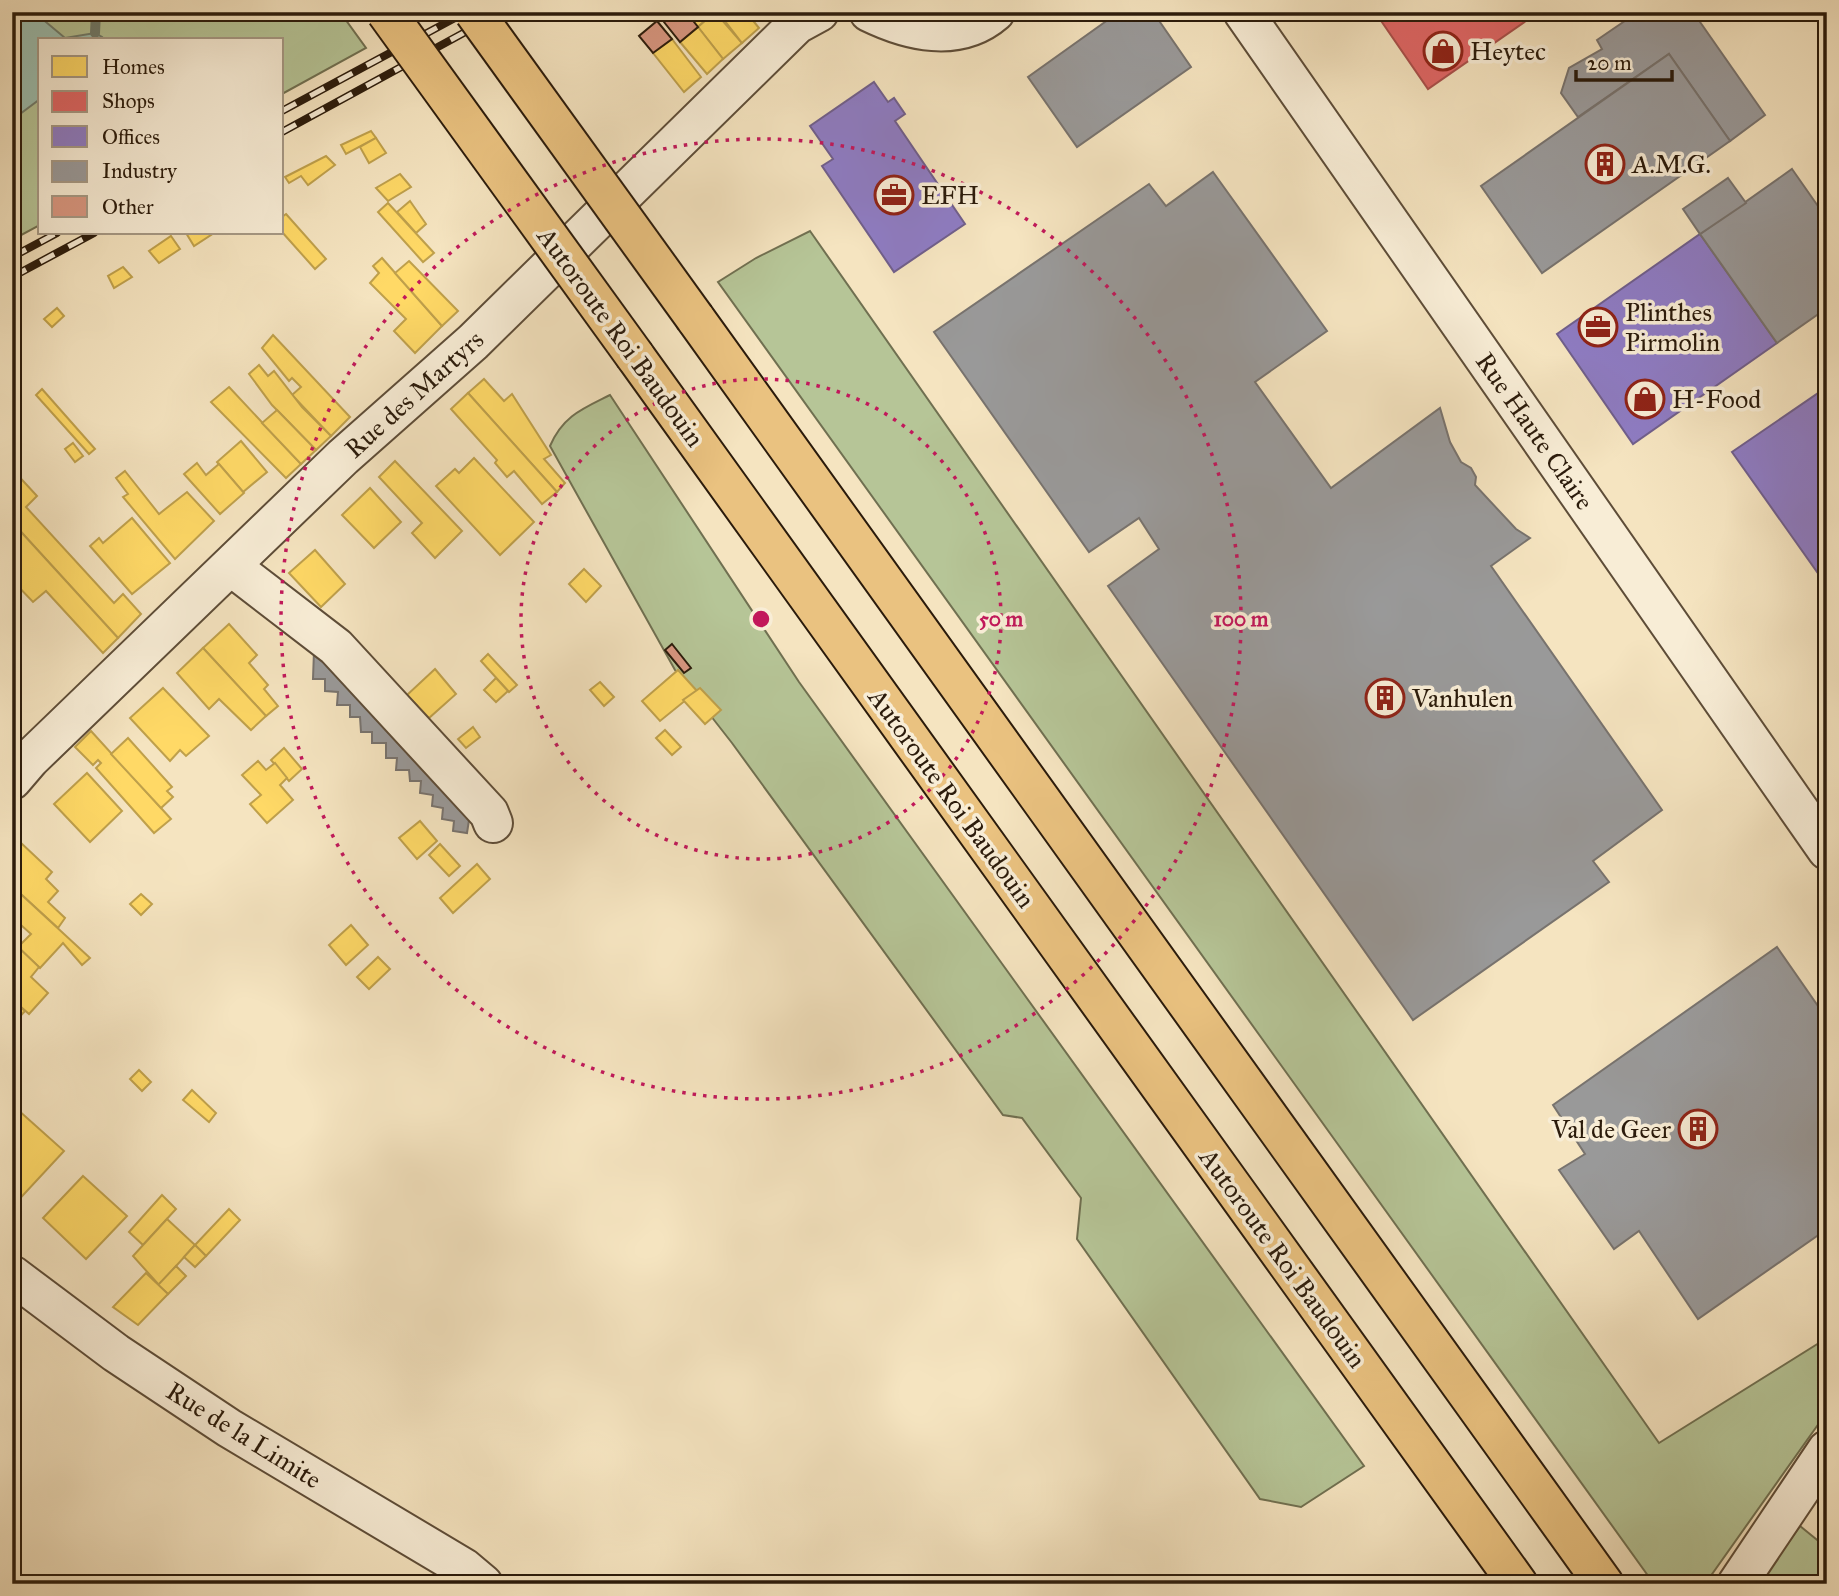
<svg xmlns="http://www.w3.org/2000/svg" width="1839" height="1596" viewBox="0 0 1839 1596" font-family="'IM FELL Great Primer',serif">
<style>
.green{fill:#b6c597;stroke:#707051;stroke-width:2}
.water{fill:#9cbfb0;stroke:#6f7d6e;stroke-width:2}
.homes{fill:#ffd966;stroke:#bfa04b;stroke-width:2}
.shops{fill:#e06666;stroke:#aa504b;stroke-width:2}
.offices{fill:#8e7cc3;stroke:#705f8c;stroke-width:2}
.industry{fill:#999;stroke:#78736e;stroke-width:2}
.lines{fill:none;stroke-linecap:round;stroke-linejoin:round}
.stream{stroke:#6f7d6e;stroke-width:10}
.building{fill:#d99781;stroke:#2b1b0b;stroke-width:2}
.minor-casing{stroke:#5e4d38;stroke-width:42}
.highway-casing{stroke:#2b1b0b;stroke-width:42}
.minor{stroke:#f8edd6;stroke-width:38}
.highway{stroke:#eac280;stroke-width:38}
.rail-casing{stroke:#2b1b0b;stroke-width:8}
.rail{stroke:#f8edd6;stroke-width:5;stroke-dasharray:16;stroke-linecap:butt}
.highway-bridge-casing{stroke:#2b1b0b;stroke-width:42;stroke-linecap:butt}
.highway-bridge{stroke:#eac280;stroke-width:38}
.ring{fill:none;stroke:#c2185b;stroke-width:3.5;stroke-dasharray:3.5 7}
.labels{text-anchor:middle;stroke-width:7;stroke-linejoin:round;paint-order:stroke}
.poi-label{font-size:26px;fill:#2b1b0b;stroke:#f8edd6;text-anchor:start}
.street-label{font-size:26px;fill:#2b1b0b;stroke:#f8edd6}
.centre{fill:#c2185b;stroke:#f8edd6;stroke-width:3.5}
.ring-label{font-size:21px;text-anchor:middle;font-weight:bold;fill:#c2185b;stroke:#f8edd6;stroke-width:7;stroke-linejoin:round;paint-order:stroke}
</style>
<rect width="100%" height="100%" fill="#f5e4c0"/>
<filter id="stains"><feTurbulence type="fractalNoise" baseFrequency=".00286" numOctaves="4"/><feColorMatrix values="0 0 0 0 .2 0 0 0 0 .09 0 0 0 0 .02 0 0 0 .5 -.17"/></filter>
<radialGradient id="worn" r=".72"><stop offset=".6" stop-color="#630" stop-opacity="0"/><stop offset="1" stop-color="#630" stop-opacity=".3"/></radialGradient>
<g class="green">
<path d="M12 12H340L366 48 282 94V40H40V225L12 240Z"/>
<path d="M810 231 1659 1443 1827 1338V1412L1705 1584H1654L718 282 756 258Z"/>
<path d="M610 395 799 682 1364 1466 1301 1507 1260 1499 1077 1239 1081 1198 1022 1118 1003 1115 732 743 675 670 550 446C563 416 582 409 610 395Z"/>
<path d="M1800 1526 1827 1548V1584H1759Z"/>
</g>
<path class="water" d="M12 12H34L65 38 95 33 102 37 101 40H40V99L12 120Z"/>
<g class="homes">
<path d="M692 12H715L698 27 688 15Z"/>
<path d="M715 12 742 43 723 59 698 27Z"/>
<path d="M718 12H746L759 28 742 43Z"/>
<path d="M698 27 723 59 707 74 680 42Z"/>
<path d="M672 39 701 77 684 92 653 53Z"/>
<path d="M371 131 376 138 346 154 341 145Z"/>
<path d="M376 138 386 153 369 163 360 147Z"/>
<path d="M326 156 335 165 308 185 301 176 289 183 285 177Z"/>
<path d="M400 174 411 187 388 201 376 188Z"/>
<path d="M410 201 426 224 416 233 397 212Z"/>
<path d="M388 203 434 253 423 262 378 212Z"/>
<path d="M286 214 326 259 315 269 282 232V217Z"/>
<path d="M186 233H214L194 246Z"/>
<path d="M171 236 180 249 159 263 149 251Z"/>
<path d="M382 258 442 326 415 353 394 331 406 319 370 283 379 273 373 266Z"/>
<path d="M409 261 458 311 442 326 395 273Z"/>
<path d="M123 267 132 277 114 288 108 276Z"/>
<path d="M57 308 64 316 52 327 44 319Z"/>
<path d="M273 335 350 417 331 436 292 395 301 387 292 378 289 381 262 348Z"/>
<path d="M259 365 268 376 274 371 302 407 331 436 316 450 272 405 249 374Z"/>
<path d="M484 379 504 401 512 394 551 455 544 459 565 483 557 492 468 393Z"/>
<path d="M229 387 301 464 286 478 211 402Z"/>
<path d="M42 389 95 449 89 454 36 395Z"/>
<path d="M468 393 557 492 542 504 514 471 507 477 495 463 497 460 451 409Z"/>
<path d="M277 410 316 450 301 464 262 423Z"/>
<path d="M241 441 267 472 243 492 217 462Z"/>
<path d="M73 443 83 456 75 462 65 449Z"/>
<path d="M474 458 534 522 500 555 436 486 455 469 459 473Z"/>
<path d="M395 461 462 531 435 558 412 533 422 523 379 477Z"/>
<path d="M197 463 206 475 219 464 244 493 220 514 184 474Z"/>
<path d="M13 470 37 496 26 507 114 603 123 594 141 614 118 638 12 522Z"/>
<path d="M125 471 159 514 187 492 214 521 175 559 123 497 128 494 116 478Z"/>
<path d="M370 488 401 522 374 548 342 515Z"/>
<path d="M132 518 170 563 132 594 90 546 99 538 103 543Z"/>
<path d="M12 522 118 638 103 653 46 591 33 602 12 580Z"/>
<path d="M315 550 345 584 321 607 289 573Z"/>
<path d="M584 569 601 586 586 602 569 584Z"/>
<path d="M229 624 257 655 249 663 268 685 264 689 278 706 266 716 203 648Z"/>
<path d="M203 648 266 716 251 730 219 699 209 709 177 673Z"/>
<path d="M488 654 517 685 509 692 481 661Z"/>
<path d="M435 669 456 694 429 718 407 695Z"/>
<path d="M678 670 697 691 660 721 642 701Z"/>
<path d="M496 678 508 691 496 702 484 690Z"/>
<path d="M600 682 614 697 604 706 590 690Z"/>
<path d="M163 688 209 736 186 756 180 750 170 761 130 718Z"/>
<path d="M700 688 721 710 705 724 683 700Z"/>
<path d="M473 727 480 737 466 748 458 739Z"/>
<path d="M665 730 681 747 672 755 656 738Z"/>
<path d="M91 731 171 819 154 833 96 768 101 763 98 760 93 765 75 747Z"/>
<path d="M128 738 172 787 167 791 173 797 161 808 111 754Z"/>
<path d="M284 748 302 769 289 781 271 760Z"/>
<path d="M258 761 266 770 275 763 287 778 280 785 293 800 267 823 250 804 261 795 242 775Z"/>
<path d="M87 773 122 811 90 842 54 804Z"/>
<path d="M420 821 437 841 417 859 399 838Z"/>
<path d="M20 842 52 872 46 879 58 891 48 902 65 918 58 928 12 886V850Z"/>
<path d="M440 844 460 866 449 876 429 855Z"/>
<path d="M477 864 490 879 453 913 440 898Z"/>
<path d="M12 886 90 958 82 965 63 943 40 968 18 947 31 934 12 917Z"/>
<path d="M141 894 152 904 141 915 130 904Z"/>
<path d="M351 925 368 945 346 965 329 945Z"/>
<path d="M18 947 39 967 31 977 48 993 29 1014 12 999V953Z"/>
<path d="M378 957 390 969 369 989 357 977Z"/>
<path d="M12 999 25 1011 15 1022 12 1019Z"/>
<path d="M139 1070 151 1082 142 1091 130 1079Z"/>
<path d="M192 1090 216 1113 209 1122 183 1100Z"/>
<path d="M17 1109 64 1151 13 1206 12 1114Z"/>
<path d="M83 1176 127 1216 86 1259 43 1218Z"/>
<path d="M162 1195 176 1209 143 1245 129 1232Z"/>
<path d="M229 1209 240 1220 206 1256 195 1245Z"/>
<path d="M167 1219 195 1245 159 1285 133 1256Z"/>
<path d="M195 1245 206 1256 195 1267 184 1257Z"/>
<path d="M176 1266 186 1276 168 1294 158 1285Z"/>
<path d="M146 1273 168 1294 138 1325 113 1307Z"/>
</g>
<path class="shops" d="M1375 12H1539L1428 89Z"/>
<g class="offices">
<path d="M874 82 888 102 894 98 905 114 895 121 965 224 894 272 822 166 833 159 810 126Z"/>
<path d="M1700 234 1777 343 1633 444 1557 334Z"/>
<path d="M1827 387V586L1732 452Z"/>
</g>
<g class="industry">
<path d="M1119 12H1153L1191 67 1077 147 1028 77Z"/>
<path d="M1638 12H1693L1765 115 1730 141 1669 54 1578 117 1561 93 1569 68 1602 49 1597 40Z"/>
<path d="M1669 54 1730 141 1542 273 1481 186Z"/>
<path d="M1792 169 1827 219V308L1777 343 1700 234Z"/>
<path d="M1213 172 1327 331 1255 382 1331 488 1440 408 1450 442 1461 462 1471 468 1476 477 1475 485 1516 529 1530 538 1491 566 1662 810 1593 861 1609 882 1413 1020 1108 586 1159 549 1139 518 1089 552 934 332 1149 184 1166 206Z"/>
<path d="M1728 178 1746 203 1700 234 1683 209Z"/>
<path d="M314 651 471 807 467 833 453 831 454 821 442 819 443 808 432 806 433 795 420 793 421 781H410L409 770H396L397 758H386V743H372V732H361L360 717H350V705H337L338 692 325 691V679H313Z"/>
<path d="M1777 947 1827 1019V1229L1698 1319 1639 1231 1614 1249 1559 1170 1585 1154 1553 1105Z"/>
</g>
<g class="lines">
<path class="stream" d="M95 33 96 12"/>
</g>
<g class="building">
<path d="M677 12H686L698 27 680 42 664 22Z"/>
<path d="M657 21 672 39 653 53 639 36Z"/>
<path d="M672 644 691 668 684 673 665 650Z"/>
</g>
<g class="lines">
<defs>
<g id="minor">
<path d="M869 12C908 31 958 44 995 12"/>
<path d="M1243 12 1827 850"/>
<path d="M232 567 336 647 489 813 493 823"/>
<path d="M12 780 30 759 343 457 473 342 797 24 819 12"/>
<path d="M12 1275 116 1353 229 1428 464 1568 483 1584"/>
<path d="M1737 1584 1827 1450"/>
</g>
<g id="highway">
<path d="M695 318 1604 1584"/>
<path d="M635 356 1518 1584"/>
</g>
</defs>
<use href="#minor" class="minor-casing"/>
<use href="#highway" class="highway-casing"/>
<use href="#minor" class="minor"/>
<use href="#highway" class="highway"/>
<defs>
<g id="rail">
<path d="M282 111 466 12"/>
<path d="M282 132 502 12"/>
<path d="M12 257 57 233"/>
<path d="M12 277 94 233"/>
</g>
</defs>
<use href="#rail" class="rail-casing"/>
<use href="#rail" class="rail"/>
<defs>
<g id="highway-bridge">
<path d="M386 12 635 356"/>
<path d="M474 12 695 318"/>
</g>
</defs>
<use href="#highway-bridge" class="highway-bridge-casing"/>
<use href="#highway-bridge" class="highway-bridge"/>
</g>
<g class="ring">
<circle cx="761" cy="619" r="240"/>
<circle cx="761" cy="619" r="480"/>
</g>
<defs>
<symbol id="shop-ring" viewBox="-11 -11 22 22"><circle r="9.5" fill="#f8edd6" stroke="#8f2418" stroke-width="1.5"/><path d="M-5-2.5h2.3a2.7 3.5 0 0 1 5.4 0H5L5.5 6h-11ZM-1.5-2.5h3a1.5 2.3 0 0 0-3 0Z" fill="#8f2418"/></symbol>
<symbol id="building-ring" viewBox="-11 -11 22 22"><circle r="9.5" fill="#f8edd6" stroke="#8f2418" stroke-width="1.5"/><path d="M-4-6H4V6H1V3H-1V6H-4ZM-2.5-4.3h1.7v1.8h-1.7ZM.8-4.3h1.7v1.8H.8ZM-2.5-1h1.7V.8h-1.7ZM.8-1h1.7V.8H.8Z" fill="#8f2418"/></symbol>
<symbol id="office-ring" viewBox="-11 -11 22 22"><circle r="9.5" fill="#f8edd6" stroke="#8f2418" stroke-width="1.5"/><path d="M-6-3h4V-5.5h4V-3h4V5H-6ZM-1-4.5V-3h2v-1.5ZM-6 0V1H6V0Z" fill="#8f2418"/></symbol>
</defs>
<g fill-rule="evenodd">
<use href="#shop-ring" x="1421" y="29" width="44" height="44"/>
<use href="#building-ring" x="1583" y="142" width="44" height="44"/>
<use href="#office-ring" x="872" y="173" width="44" height="44"/>
<use href="#office-ring" x="1576" y="305" width="44" height="44"/>
<use href="#shop-ring" x="1623" y="377" width="44" height="44"/>
<use href="#building-ring" x="1363" y="676" width="44" height="44"/>
<use href="#building-ring" x="1676" y="1107" width="44" height="44"/>
</g>
<g class="labels">
<g class="poi-label">
<text x="1470" y="60">Heytec</text>
<text x="1632" y="173">A.M.G.</text>
<text x="921" y="204">EFH</text>
<text x="1625" y="321">Plinthes<tspan x="1625" dy="30">Pirmolin</tspan></text>
<text x="1672" y="408">H-Food</text>
<text x="1412" y="707">Vanhulen</text>
<text x="1671" y="1138" text-anchor="end">Val de Geer</text>
</g>
<g class="street-label">
<text transform="translate(621 337) rotate(54)" y="9">Autoroute Roi Baudouin</text>
<text transform="translate(414 394) rotate(-42)" y="9">Rue des Martyrs</text>
<text transform="translate(1535 431) rotate(55)" y="9">Rue Haute Claire</text>
<text transform="translate(952 798) rotate(54)" y="9">Autoroute Roi Baudouin</text>
<text transform="translate(1283 1258) rotate(54)" y="9">Autoroute Roi Baudouin</text>
<text transform="translate(244 1435) rotate(32)" y="9">Rue de la Limite</text>
</g>
</g>
<circle cx="761" cy="619" r="10" class="centre"/>
<g class="ring-label">
<text x="1001" y="626">50 m</text>
<text x="1241" y="626">100 m</text>
</g>
<rect width="1839" height="1596" fill="none" stroke="#f5e4c0" stroke-width="42"/>
<rect x="14" y="14" width="1811" height="1568" fill="none" stroke="#2b1b0b" stroke-width="3.5"/>
<rect x="21" y="21" width="1797" height="1554" fill="none" stroke="#2b1b0b" stroke-width="2"/>
<rect x="38" y="38" width="245" height="196" fill="#f8edd6" stroke="#a69985" stroke-width="2"/>
<rect x="52" y="56" width="35" height="21" fill="#ffd966" stroke="#a69985" stroke-width="2"/>
<text x="102" y="74" font-size="21" fill="#2b1b0b">Homes</text>
<rect x="52" y="91" width="35" height="21" fill="#e06666" stroke="#a69985" stroke-width="2"/>
<text x="102" y="108" font-size="21" fill="#2b1b0b">Shops</text>
<rect x="52" y="126" width="35" height="21" fill="#8e7cc3" stroke="#a69985" stroke-width="2"/>
<text x="102" y="144" font-size="21" fill="#2b1b0b">Offices</text>
<rect x="52" y="161" width="35" height="21" fill="#999999" stroke="#a69985" stroke-width="2"/>
<text x="102" y="178" font-size="21" fill="#2b1b0b">Industry</text>
<rect x="52" y="196" width="35" height="21" fill="#d99781" stroke="#a69985" stroke-width="2"/>
<text x="102" y="214" font-size="21" fill="#2b1b0b">Other</text>
<path d="M1576 70v10h96v-10" fill="none" stroke="#2b1b0b" stroke-width="3.5"/>
<text x="1587" y="70" font-size="21" fill="#2b1b0b" stroke="#f8edd6" stroke-width="5" paint-order="stroke">20 m</text>
<rect width="100%" height="100%" filter="url(#stains)"/>
<rect width="100%" height="100%" fill="url(#worn)"/>
</svg>
